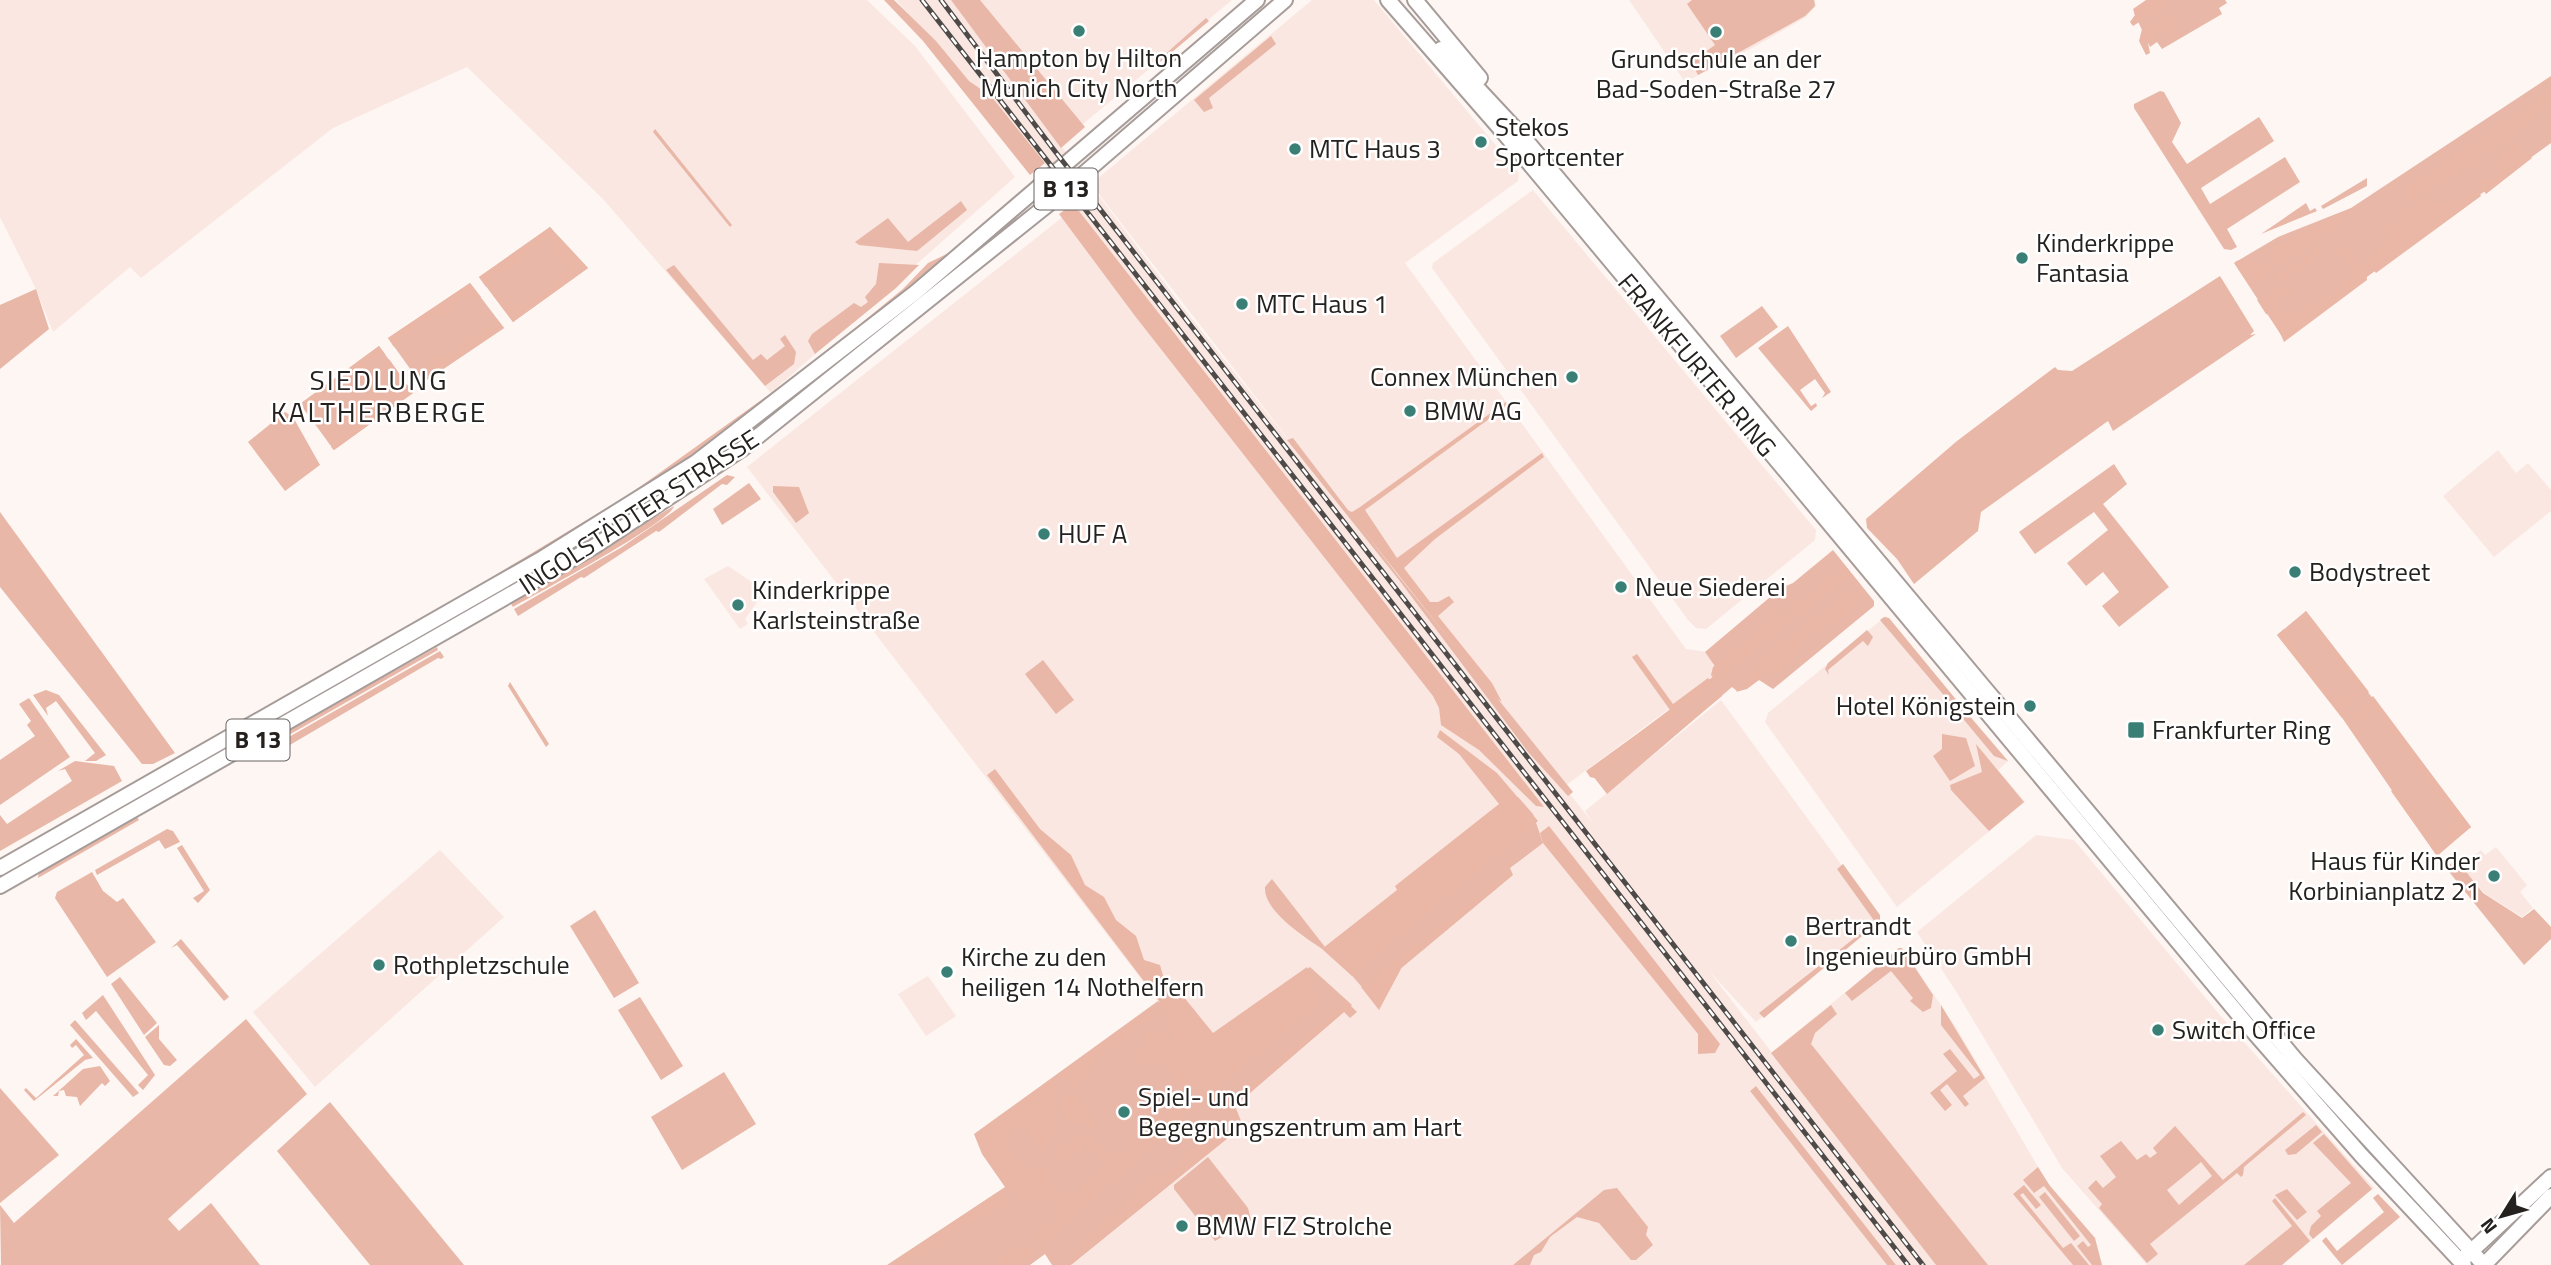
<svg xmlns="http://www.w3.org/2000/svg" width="2551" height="1265" viewBox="0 0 2551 1265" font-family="'Titillium Web',sans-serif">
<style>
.built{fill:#fae7e1}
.green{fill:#e8b7a7;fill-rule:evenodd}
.forest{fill:#eab7a6}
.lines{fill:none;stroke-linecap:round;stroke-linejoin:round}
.major-casing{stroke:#a69c99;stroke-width:18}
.major{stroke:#fff;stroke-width:14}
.rail-casing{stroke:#4e4a48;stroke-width:5}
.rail{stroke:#fff;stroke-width:2.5;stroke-dasharray:8;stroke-linecap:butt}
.poi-dot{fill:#3a7f75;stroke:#fff;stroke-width:2.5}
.labels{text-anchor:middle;stroke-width:5;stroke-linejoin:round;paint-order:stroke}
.shield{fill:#fff;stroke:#666462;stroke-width:2}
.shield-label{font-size:24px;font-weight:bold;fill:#24211f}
.poi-label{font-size:26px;fill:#24211f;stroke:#fff;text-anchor:start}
.street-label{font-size:26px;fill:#24211f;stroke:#fff}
.neighbourhood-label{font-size:28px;letter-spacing:2px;fill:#24211f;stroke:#fff}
</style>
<rect width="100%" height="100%" fill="#fef6f3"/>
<g class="built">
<path d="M0 0H867L915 46 1015 177 771 393 603 199 467 67 333 128 141 278 130 267 53 332 36 289 0 217Z"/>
<path d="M896 0H951L1185 310 1593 823 1585 811 1721 700 1881 919 1756 1022 1709 971 1936 1265H1896L1756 1086 1750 1091 1887 1265H1071L1242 1127 1199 1047 1158 1001 747 467 1064 216 1045 163 991 96 969 81Z"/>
<path d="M961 0H1232L1065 139Z"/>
<path d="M1312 0H1374L1519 173 1518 181 1405 263 1686 649 1707 652 1720 671 1565 786 1289 440 1091 184Z"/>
<path d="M1629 0H1815L1816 6 1806 17 1756 46 1685 82Z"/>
<path d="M1533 190 1816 530 1815 540 1706 629 1696 628 1688 620 1432 268 1433 263Z"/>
<path d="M2498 450 2516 473 2528 463 2551 490V511L2494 557 2443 496Z"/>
<path d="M728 566 765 591 745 619 748 624 740 629 704 579Z"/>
<path d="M1886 616 2008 761 1998 770 2025 802 1897 907 1765 722 1768 713Z"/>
<path d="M2036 835 2074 840 2219 1014 2374 1188 2282 1265H2147L2062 1168 1957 993 1917 932Z"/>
<path d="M2496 847 2527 885 2520 892 2533 908 2522 917 2484 893 2461 866 2481 850 2485 855Z"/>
<path d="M440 850 504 917 315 1087 253 1012Z"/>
<path d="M1899 948H1902L1957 1029 2047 1182 2095 1238 2102 1265H1956L1782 1044Z"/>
<path d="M928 976 956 1016 926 1036 898 994Z"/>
</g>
<g class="green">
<path d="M884 0H894L936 41 969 81 991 96 1045 163 1030 175 923 41Z"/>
<path d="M951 0H980L1085 127 1061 148Z"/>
<path d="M1692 0H1814L1815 6 1805 16 1698 75 1691 62 1715 45 1687 4Z"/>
<path d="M2149 0H2225L2227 3 2219 8 2222 14 2162 49 2157 42 2150 47 2134 13Z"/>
<path d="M1206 18 1209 21 1153 68 1152 66Z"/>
<path d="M1271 36 1276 44 1209 98 1213 108 1204 112 1194 100Z"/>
<path d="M2551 76V143L2283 338 2234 263 2278 237 2351 208Z"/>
<path d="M2160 91 2164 92 2181 123 2172 142 2187 164 2259 117 2274 141 2201 188 2210 204 2285 157 2300 182 2227 229 2237 247 2231 250 2224 249 2134 108V104Z"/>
<path d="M655 129 732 225 730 227 653 132Z"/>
<path d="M2367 178V186L2323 209 2321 206Z"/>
<path d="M961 201 967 210 917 251 859 245 855 242 888 218 908 242Z"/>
<path d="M2306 203 2310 211 2315 208 2317 211 2261 234Z"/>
<path d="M1013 216 1017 220 758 431 634 516 549 565 560 554C724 460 869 338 1013 216Z"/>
<path d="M550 227 588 268 513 322 479 277Z"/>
<path d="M961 247 845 343 842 339 903 289 928 263Z"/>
<path d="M879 263 919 265 896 288 815 354 808 341 812 334 854 303 861 307 868 302 865 297 876 284Z"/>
<path d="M674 265 753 360 761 354 767 360 785 346 780 339 785 335 796 352 794 364 765 386 666 270Z"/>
<path d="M2220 276 2254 331 2250 335 2256 334 2113 431 2108 421 1981 512 1978 531 1914 584 1897 559 1867 528 1866 519 1957 441 2051 370 2055 367 2058 370 2072 371Z"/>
<path d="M470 283 504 328 421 384 388 338Z"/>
<path d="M36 289 49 329 0 369V305Z"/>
<path d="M1762 306 1778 327 1736 358 1720 336Z"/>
<path d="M1788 326 1831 392 1822 398 1825 393 1815 379 1800 390 1811 406 1816 403 1817 406 1811 411 1758 348Z"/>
<path d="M379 346 413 393 334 450 300 404Z"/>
<path d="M803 370 711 446 551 548 533 554 464 594 630 494Z"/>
<path d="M285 412 293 417 320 465 285 491 248 442Z"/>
<path d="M1293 438 1396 573 1573 792 1568 796 1528 752 1399 580 1287 440Z"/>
<path d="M2114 464 2127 484 2103 504 2169 587 2119 627 2102 606 2119 592 2103 572 2086 586 2067 563 2108 530 2094 512 2035 554 2019 532Z"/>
<path d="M727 475 735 477 727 485 722 484 659 532 656 531 584 578 581 577 518 616 514 609 622 547Z"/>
<path d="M749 483 761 499 722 525 713 509Z"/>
<path d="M773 486 799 487 809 513 796 523 773 492Z"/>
<path d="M674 506C671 522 536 594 513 607L511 604 527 591Z"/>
<path d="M0 512 175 753 153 764H142L0 587Z"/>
<path d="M1833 550 1874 601V606L1773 689 1759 680 1737 691 1732 687 1607 794 1589 771 1719 672 1705 652 1781 588 1793 583Z"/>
<path d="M2306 611 2471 827 2437 856 2334 706 2277 635Z"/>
<path d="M1884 617 1889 618 1958 702 1953 706 1880 620Z"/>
<path d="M1867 630 1873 637 1868 646 1863 641 1828 670 1829 675 1825 669 1828 663Z"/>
<path d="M437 647 438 650 259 752V746Z"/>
<path d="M440 651 444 657 441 659 438 658 266 759 259 754Z"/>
<path d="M1043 660 1074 700 1056 714 1025 674Z"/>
<path d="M510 682 549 744 546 747 508 686Z"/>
<path d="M46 690 59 695 106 755 96 761H85L95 753 56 701 46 708 48 716 33 695Z"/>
<path d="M29 698 70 757 0 805V760L35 736 27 725 31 721 19 704Z"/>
<path d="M1960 705 2008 761 1994 756 1955 709Z"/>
<path d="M1942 734 1966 738 1975 766 1950 781 1933 756 1942 749Z"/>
<path d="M1976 744 2024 802 1989 831 1951 790 1950 785 1982 772Z"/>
<path d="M75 761 114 766 122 781 0 851V815L7 824 72 781 65 769 58 771Z"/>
<path d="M1518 797 1533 814 1543 843 1510 868 1513 875 1369 995 1326 946Z"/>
<path d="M136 815 139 820 38 878 39 870Z"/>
<path d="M167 829 173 831 180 842 165 849 159 840 97 875 95 870Z"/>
<path d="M182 845 210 890 198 903 193 898 204 891 177 848Z"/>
<path d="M2456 859 2483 893 2522 918 2534 909 2551 927V939L2524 965 2446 868Z"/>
<path d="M1843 864 1880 915V921L1764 1018 1759 1013 1875 922 1837 869Z"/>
<path d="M92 872 103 891 117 902 123 898 156 942 107 977 55 898 57 892Z"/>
<path d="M1272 879 1325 947 1322 949C1305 937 1263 911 1265 887Z"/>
<path d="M595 910 639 983 614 998 570 926Z"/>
<path d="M181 939 229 997 224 1001 177 945 171 948Z"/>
<path d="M1899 948H1902L1933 995 1931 1008 1923 1012 1910 1001 1913 998 1891 971 1852 1001 1845 993Z"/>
<path d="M1310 967 1352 1005 1234 1106 1242 1126 1071 1265H1052L1045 1254 1030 1265H887L1005 1187 982 1154 974 1134 1158 1001 1199 1046Z"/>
<path d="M120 977 157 1023 144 1035 111 984Z"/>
<path d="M103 995 155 1075 143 1090 138 1085 148 1075 96 1011 86 1020 82 1013Z"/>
<path d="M640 997 683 1066 661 1080 618 1010Z"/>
<path d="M1831 1005 1837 1014 1815 1033 1811 1044 1988 1265H1936L1771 1053Z"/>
<path d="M1941 1005 1985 1078 1963 1096 1969 1104 1965 1107 1947 1084 1940 1090 1952 1105 1945 1111 1930 1093 1957 1071 1943 1054 1950 1049 1974 1079 1980 1075 1941 1025Z"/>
<path d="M246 1019 307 1094 168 1219 179 1231 211 1203 260 1265H1L0 1205 14 1223Z"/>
<path d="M75 1020 139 1093 133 1097 70 1025Z"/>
<path d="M159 1025V1039L177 1060 170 1066 164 1065 145 1037Z"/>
<path d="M76 1039 93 1058 85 1060 34 1101 24 1090 26 1088 36 1098 84 1055 76 1045 72 1048 70 1045Z"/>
<path d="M100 1066 110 1081 105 1086 102 1083 80 1106 77 1097 66 1096 64 1090 59 1091 58 1096H53L83 1069Z"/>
<path d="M724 1072 756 1124 682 1170 651 1117Z"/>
<path d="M1756 1086 1896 1265H1887L1750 1091Z"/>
<path d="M0 1088 59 1155 0 1203Z"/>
<path d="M330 1102 464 1265H370L277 1151Z"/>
<path d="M2303 1112 2306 1115 2244 1167 2243 1175 2241 1177 2237 1173 2150 1244 2158 1254 2147 1263 2099 1208 2102 1204 2088 1188 2096 1180 2103 1188 2116 1177 2100 1156 2121 1141 2137 1160 2146 1154 2150 1158 2157 1153 2153 1148 2175 1126 2223 1180ZM2201 1162 2212 1176 2179 1205 2167 1190Z"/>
<path d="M2316 1125 2322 1132 2296 1154 2288 1155 2285 1150Z"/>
<path d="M2324 1134 2372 1189 2313 1239 2309 1234 2311 1226 2321 1216 2317 1211 2351 1183 2313 1143Z"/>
<path d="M1208 1157 1248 1208 1251 1220 1215 1241 1174 1189V1185Z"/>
<path d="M2038 1167 2050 1186 2095 1238 2102 1265H2092L2077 1246 2083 1241 2088 1247 2091 1245 2044 1186 2034 1193 2023 1180Z"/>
<path d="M2024 1185 2041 1205 2036 1209 2023 1193 2020 1195 2063 1248 2071 1243 2089 1265H2073L2013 1194Z"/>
<path d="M1617 1188 1648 1227 1646 1235 1653 1245 1636 1260H1631L1599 1223 1577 1217 1550 1237 1541 1252 1534 1255 1530 1265H1513L1604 1190Z"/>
<path d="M2287 1189 2307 1212 2297 1220 2275 1195Z"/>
<path d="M2045 1192 2080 1236 2074 1241 2039 1197Z"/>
<path d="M2378 1194 2400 1217 2342 1265 2322 1241 2326 1237 2337 1251 2384 1212 2373 1198Z"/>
<path d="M2275 1198 2310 1241 2282 1265H2244L2292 1226 2272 1201Z"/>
</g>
<g class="forest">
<path d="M2146 0H2174L2133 26 2130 22 2135 15 2133 9Z"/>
<path d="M2177 8 2181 16 2176 23 2181 36 2173 40 2160 29 2155 38 2148 43 2150 53 2146 55 2139 41 2142 29Z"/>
<path d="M2551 89V103L2494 154 2487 147 2475 158 2481 166 2474 171 2466 167 2436 186V188L2409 202 2402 190Z"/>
<path d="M2515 141 2532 158 2486 194 2476 180 2478 177 2491 181 2498 176 2499 167 2495 161Z"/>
<path d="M2478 190 2481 196 2376 273 2365 260 2389 241 2384 229 2398 220 2396 212 2432 196 2440 205Z"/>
<path d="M1069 207 1079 211 1544 807 1536 806 1479 750 1441 725 1439 708 1433 696 1135 316 1059 214Z"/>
<path d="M2338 214 2342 223 2251 286 2235 262C2242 257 2256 261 2263 266L2273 259 2270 247 2325 223 2327 218Z"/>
<path d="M550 227 556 234 527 252 520 262 489 281 486 287 479 277Z"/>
<path d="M559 237 588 268 513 322 492 294 496 292 510 307 539 296 569 266 557 259 550 244Z"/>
<path d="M2343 243 2366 268 2367 280 2284 342 2272 315 2266 314 2257 300 2290 283 2296 290 2274 302 2286 319 2299 308 2321 302 2353 274 2338 247Z"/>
<path d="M2322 244 2326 250 2293 276 2255 293Z"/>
<path d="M470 283 481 297 473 301 465 294 460 297 452 312C445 316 437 317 430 319 421 321 399 340 394 347L388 338Z"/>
<path d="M497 319 504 328 421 384 415 376 431 359 452 351Z"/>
<path d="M379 346 385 354 373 360 358 382 344 387 339 383 304 410 300 404Z"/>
<path d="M389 359 413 393 334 450 331 447 358 417 366 395 378 391 383 396 399 387 395 374 385 366Z"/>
<path d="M1506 402 1508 405 1365 510 1397 558 1542 453 1544 457 1435 539 1404 568 1430 602H1438L1449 596 1454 602 1438 616 1492 683 1502 702 1495 697 1347 510 1352 512 1360 507Z"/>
<path d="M323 406 339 431 330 445C322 434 326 424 319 413L310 418 307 413Z"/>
<path d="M1846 568 1851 575 1716 681 1711 675 1713 667 1770 621 1767 608 1776 604 1785 615 1796 607 1787 596 1790 592 1800 600H1805L1828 576Z"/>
<path d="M1859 588 1863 594 1846 618 1819 627 1809 635 1781 672 1767 674 1747 689 1736 692 1765 656 1851 589 1853 592Z"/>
<path d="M2306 611 2369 692 2364 695 2302 615Z"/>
<path d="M2284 629 2286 636 2337 703 2355 690 2360 696 2343 708 2346 714 2342 718 2277 635Z"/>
<path d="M1637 654 1673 704 1708 678 1713 684 1594 778 1590 777 1586 771 1670 710 1632 657Z"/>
<path d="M1720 692 1722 696 1610 787 1607 782Z"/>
<path d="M2373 696 2471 827 2450 844 2442 835 2456 821 2376 710 2362 717 2365 724 2360 727 2353 714Z"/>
<path d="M1440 730 1497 773 1538 821 1352 976 1322 949 1397 890 1395 886 1499 804 1459 754 1437 737Z"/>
<path d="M995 769 1040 829 1071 855 1085 885 1104 897 1116 920 1136 936 1144 960 1160 965 1166 986 1177 999 1183 996 1213 1033 1307 967 1319 998V1004L1226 1080C1196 1053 1163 1047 1159 1001L987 775Z"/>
<path d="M2395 788 2431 842 2438 837 2446 848 2437 856 2391 791Z"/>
<path d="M1549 826 1720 1044 1715 1053 1698 1054V1034L1543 843 1540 833Z"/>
<path d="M1509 871 1511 876 1402 967 1379 1010 1361 987Z"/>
<path d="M1346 1001 1357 1012 1350 1018 1344 1012 1235 1106 1243 1126 1072 1264 1073 1254 1084 1237 1120 1208 1154 1172 1161 1176 1167 1172 1231 1117 1228 1104Z"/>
<path d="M1154 1006V1019L1099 1057 1076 1089 1059 1075Z"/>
<path d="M1154 1028 1223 1083 1041 1247 1034 1234 1060 1217 1054 1203 1039 1196 1018 1206 1014 1200 1029 1173 1045 1161 1053 1168 1047 1176 1066 1198 1104 1167 1086 1144 1058 1165 1050 1155 1076 1140 1080 1134 1088 1133C1101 1150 1112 1162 1132 1146V1131L1155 1113 1160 1118 1189 1095 1165 1065H1141L1134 1057 1146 1046 1141 1035Z"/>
<path d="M1052 1079 1058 1085C1047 1113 1060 1127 1044 1154 1033 1144 1033 1128 1016 1125L1004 1143 1015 1157 1030 1166 1012 1195 983 1154 975 1134Z"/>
<path d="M1063 1087 1076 1095 1101 1129 1097 1132 1084 1124 1061 1117 1059 1099Z"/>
<path d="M1001 1191 1008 1201 902 1265H888Z"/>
<path d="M1024 1242 1037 1250 1015 1265H992L1011 1248Z"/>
</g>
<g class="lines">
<defs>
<g id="major">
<path d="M1388 0 1504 133 2244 1021 2361 1155 2464 1265"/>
<path d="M1415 0 1480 78"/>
<path d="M1441 49 1524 138 2295 1059 2484 1265"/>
<path d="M0 868 543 558 695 463 916 292 1257 0"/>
<path d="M0 886 595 546 742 449 1051 202 1285 0"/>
<path d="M2465 1257 2551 1177"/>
<path d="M2484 1265 2551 1196"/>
</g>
</defs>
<use href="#major" class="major-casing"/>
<use href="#major" class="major"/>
<defs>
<g id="rail">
<path d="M922 0 1908 1265"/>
<path d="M941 0 1054 150 1923 1265"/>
</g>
</defs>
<use href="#rail" class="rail-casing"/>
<use href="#rail" class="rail"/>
</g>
<g class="poi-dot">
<circle cx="1079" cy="31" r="7"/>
<circle cx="1716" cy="32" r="7"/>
<circle cx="1481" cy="142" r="7"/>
<circle cx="1295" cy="149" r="7"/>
<circle cx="2022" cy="258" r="7"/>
<circle cx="1242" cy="304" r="7"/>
<circle cx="1572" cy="377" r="7"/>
<circle cx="1410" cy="411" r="7"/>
<circle cx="1044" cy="534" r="7"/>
<circle cx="2295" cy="572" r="7"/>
<circle cx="1621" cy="587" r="7"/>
<circle cx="738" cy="605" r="7"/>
<circle cx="2030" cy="706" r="7"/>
<rect x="2127" y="721" width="18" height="18" rx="3.5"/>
<circle cx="2494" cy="876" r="7"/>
<circle cx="1791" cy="941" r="7"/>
<circle cx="379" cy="965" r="7"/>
<circle cx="947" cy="972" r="7"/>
<circle cx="2158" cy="1030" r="7"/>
<circle cx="1124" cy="1112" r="7"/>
<circle cx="1182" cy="1226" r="7"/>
</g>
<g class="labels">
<g class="shield">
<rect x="1034.5" y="168.5" width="63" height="41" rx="5"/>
<rect x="226.5" y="719.5" width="63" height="41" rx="5"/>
</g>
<g class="shield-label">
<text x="1066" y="197">B 13</text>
<text x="258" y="748">B 13</text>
</g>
<g class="poi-label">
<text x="1079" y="67" text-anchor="middle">Hampton by Hilton<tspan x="1079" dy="30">Munich City North</tspan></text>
<text x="1716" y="68" text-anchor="middle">Grundschule an der<tspan x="1716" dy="30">Bad-Soden-Straße 27</tspan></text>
<text x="1495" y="136">Stekos<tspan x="1495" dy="30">Sportcenter</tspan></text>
<text x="1309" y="158">MTC Haus 3</text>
<text x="2036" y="252">Kinderkrippe<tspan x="2036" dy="30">Fantasia</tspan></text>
<text x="1256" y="313">MTC Haus 1</text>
<text x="1558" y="386" text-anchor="end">Connex München</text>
<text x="1424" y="420">BMW AG</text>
<text x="1058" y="543">HUF A</text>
<text x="2309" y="581">Bodystreet</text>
<text x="1635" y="596">Neue Siederei</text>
<text x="752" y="599">Kinderkrippe<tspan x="752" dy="30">Karlsteinstraße</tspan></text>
<text x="2016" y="715" text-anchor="end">Hotel Königstein</text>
<text x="2152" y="739">Frankfurter Ring</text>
<text x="2480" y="870" text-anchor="end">Haus für Kinder<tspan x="2480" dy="30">Korbinianplatz 21</tspan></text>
<text x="1805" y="935">Bertrandt<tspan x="1805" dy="30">Ingenieurbüro GmbH</tspan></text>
<text x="961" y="966">Kirche zu den<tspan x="961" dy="30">heiligen 14 Nothelfern</tspan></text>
<text x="393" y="974">Rothpletzschule</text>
<text x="2172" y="1039">Switch Office</text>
<text x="1138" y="1106">Spiel- und<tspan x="1138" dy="30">Begegnungszentrum am Hart</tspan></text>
<text x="1196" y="1235">BMW FIZ Strolche</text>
</g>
<g class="street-label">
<text transform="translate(1697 365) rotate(50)" y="9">FRANKFURTER RING</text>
<text transform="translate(639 512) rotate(-33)" y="9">INGOLSTÄDTER STRASSE</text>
</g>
<g class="neighbourhood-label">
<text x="379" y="390">SIEDLUNG<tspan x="379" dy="32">KALTHERBERGE</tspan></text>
</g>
</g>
<g transform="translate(2502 1216) rotate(233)" stroke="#ffffff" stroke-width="5" paint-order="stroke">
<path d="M0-5L12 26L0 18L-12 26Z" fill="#24211f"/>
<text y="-10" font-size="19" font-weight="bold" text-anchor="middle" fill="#24211f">N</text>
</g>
</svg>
